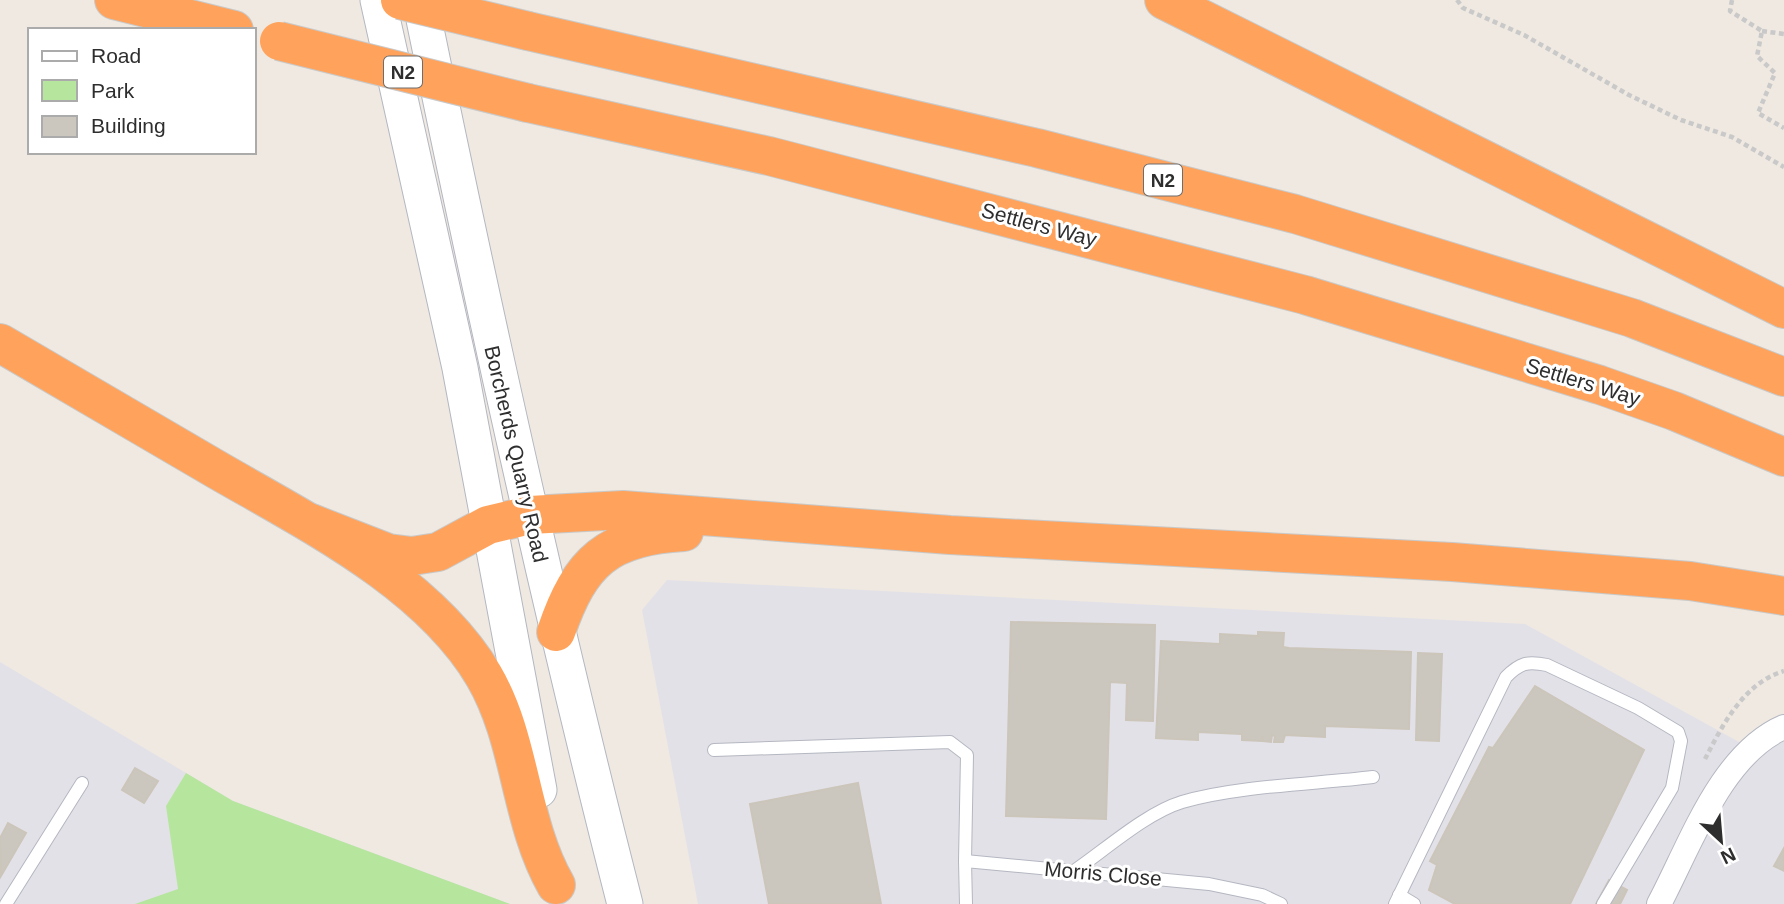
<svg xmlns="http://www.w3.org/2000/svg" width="1784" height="904" viewBox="0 0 1784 904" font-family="Helvetica,sans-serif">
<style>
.industrial{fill:#e3e1e8}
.green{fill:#b6e59e}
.building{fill:#cbc7bf;stroke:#cbc5ba;stroke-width:2}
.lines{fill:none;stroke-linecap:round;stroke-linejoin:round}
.lane-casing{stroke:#b4b7c1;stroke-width:14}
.street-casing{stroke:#b4b7c1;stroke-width:26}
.secondary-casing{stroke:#b4b7c1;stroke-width:37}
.highway-casing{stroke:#c9c9c9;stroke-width:40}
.path{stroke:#c9c9c9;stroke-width:4.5;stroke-dasharray:5 3.5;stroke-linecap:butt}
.lane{stroke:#fff;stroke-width:12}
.street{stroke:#fff;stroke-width:24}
.secondary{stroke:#fff;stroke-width:35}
.highway{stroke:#ffa35c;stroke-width:38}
.highway-bridge-casing{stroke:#c9c9c9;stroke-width:40;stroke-linecap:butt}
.highway-bridge{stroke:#ffa35c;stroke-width:38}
.labels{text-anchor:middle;stroke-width:6;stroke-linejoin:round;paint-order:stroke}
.shield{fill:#fff;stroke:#6d6d6d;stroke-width:2}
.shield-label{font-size:19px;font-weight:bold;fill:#2e2e2e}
.street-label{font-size:21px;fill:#2e2e2e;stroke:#fff}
</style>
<rect width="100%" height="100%" fill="#efe9e1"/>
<g class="industrial">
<path d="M667 580 1525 624 1750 748 1784 726V904H698L642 610Z"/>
<path d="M0 662 233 801 510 904H0Z"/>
</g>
<path class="green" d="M186 773 233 801 510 904H135L178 889 166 806Z"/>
<g class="building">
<path d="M1011 622 1155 625 1153 721 1126 720 1127 683 1110 682 1106 819 1006 816Z"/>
<path d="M1258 632 1284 633 1283 647 1289 648 1411 652 1409 729 1325 726V737L1285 735 1283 742H1274L1275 736 1272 735 1271 742 1263 741 1262 735V741L1242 740V734L1198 732V740L1156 738 1161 641 1220 644V634L1258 636Z"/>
<path d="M1418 653 1442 654 1439 741 1416 740Z"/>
<path d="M1535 686 1644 750 1570 904H1455L1429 890 1437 865 1430 861 1489 747 1493 748Z"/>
<path d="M135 768 158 781 144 803 122 790Z"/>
<path d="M858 783 881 904H769L750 804Z"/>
<path d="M8 823 26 833 1 876 0 838Z"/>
<path d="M1784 848V871L1774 866Z"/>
<path d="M1609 880 1627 890 1620 904H1596Z"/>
</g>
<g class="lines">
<defs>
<g id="lane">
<path d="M714 750 950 742 967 755 965 861"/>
<path d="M1074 871C1105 850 1146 813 1182 802 1236 786 1315 784 1373 777"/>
<path d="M1399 895 1414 904"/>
<path d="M6 904 82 783"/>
<path d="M966 904 965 861 1209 884 1262 895 1281 904"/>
<path d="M1395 904 1506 677C1520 663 1527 661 1547 665L1638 708 1678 732 1681 741 1672 788 1603 904"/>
</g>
<path id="street" d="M1659 904C1690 846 1721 754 1784 727"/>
<g id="secondary">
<path d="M378 0 460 368 539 790"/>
<path d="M420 0C482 303 548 604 625 904"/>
</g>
<g id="highway">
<path d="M114 0 234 30"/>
<path d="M1164 0 1784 309"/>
<path d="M528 31 1037 148 1295 214 1632 318 1784 377"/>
<path d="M528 103 769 156 1305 295 1600 385 1674 411 1784 457"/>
<path d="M0 343C73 386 146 428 219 471 311 524 429 583 484 676 522 741 519 820 556 885"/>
<path d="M311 523 388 553 412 556 438 552 488 525 530 515 623 510 950 535 1452 562 1690 581 1784 596"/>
<path d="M556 632C580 561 608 536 684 532"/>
</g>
</defs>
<use href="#lane" class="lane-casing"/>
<use href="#street" class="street-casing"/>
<use href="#secondary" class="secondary-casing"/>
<use href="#highway" class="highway-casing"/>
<g class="path">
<path d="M1457 0 1463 8 1524 35 1629 95 1681 120 1732 137 1784 167"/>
<path d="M1732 0 1730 11 1762 31 1757 56 1775 73 1758 113 1784 128"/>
<path d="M1762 31 1784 34"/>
<path d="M1705 759C1723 724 1744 683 1784 671"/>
</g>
<use href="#lane" class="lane"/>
<use href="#street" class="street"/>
<use href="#secondary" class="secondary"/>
<use href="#highway" class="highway"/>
<defs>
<g id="highway-bridge">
<path d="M400 0 528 31"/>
<path d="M279 41 528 103"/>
</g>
</defs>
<use href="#highway-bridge" class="highway-bridge-casing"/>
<use href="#highway-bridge" class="highway-bridge"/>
</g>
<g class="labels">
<g class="shield">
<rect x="384" y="56.5" width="38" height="31" rx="5"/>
<rect x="1144" y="164.5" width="38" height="31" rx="5"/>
</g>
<g class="shield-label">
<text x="403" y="79">N2</text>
<text x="1163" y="187">N2</text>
</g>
<g class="street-label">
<text transform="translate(1039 225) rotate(15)" y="7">Settlers Way</text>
<text transform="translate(1583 382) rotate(17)" y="7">Settlers Way</text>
<text transform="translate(516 454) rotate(77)" y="7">Borcherds Quarry Road</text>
<text transform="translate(1103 874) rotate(5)" y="7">Morris Close</text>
</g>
</g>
<rect x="28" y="28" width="228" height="126" fill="#ffffff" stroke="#ababab" stroke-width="2"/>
<rect x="42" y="51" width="35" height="10" fill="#ffffff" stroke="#ababab" stroke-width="2"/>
<text x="91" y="63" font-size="21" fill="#2e2e2e">Road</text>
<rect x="42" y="80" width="35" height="21" fill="#b6e59e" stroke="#ababab" stroke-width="2"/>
<text x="91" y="98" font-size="21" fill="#2e2e2e">Park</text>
<rect x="42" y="116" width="35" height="21" fill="#cbc7bf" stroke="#ababab" stroke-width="2"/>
<text x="91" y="133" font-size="21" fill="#2e2e2e">Building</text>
<g transform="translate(1721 841) rotate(154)" stroke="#ffffff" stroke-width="5" paint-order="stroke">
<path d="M0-5L12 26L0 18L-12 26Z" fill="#2e2e2e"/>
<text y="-10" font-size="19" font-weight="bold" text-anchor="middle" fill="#2e2e2e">N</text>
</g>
</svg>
